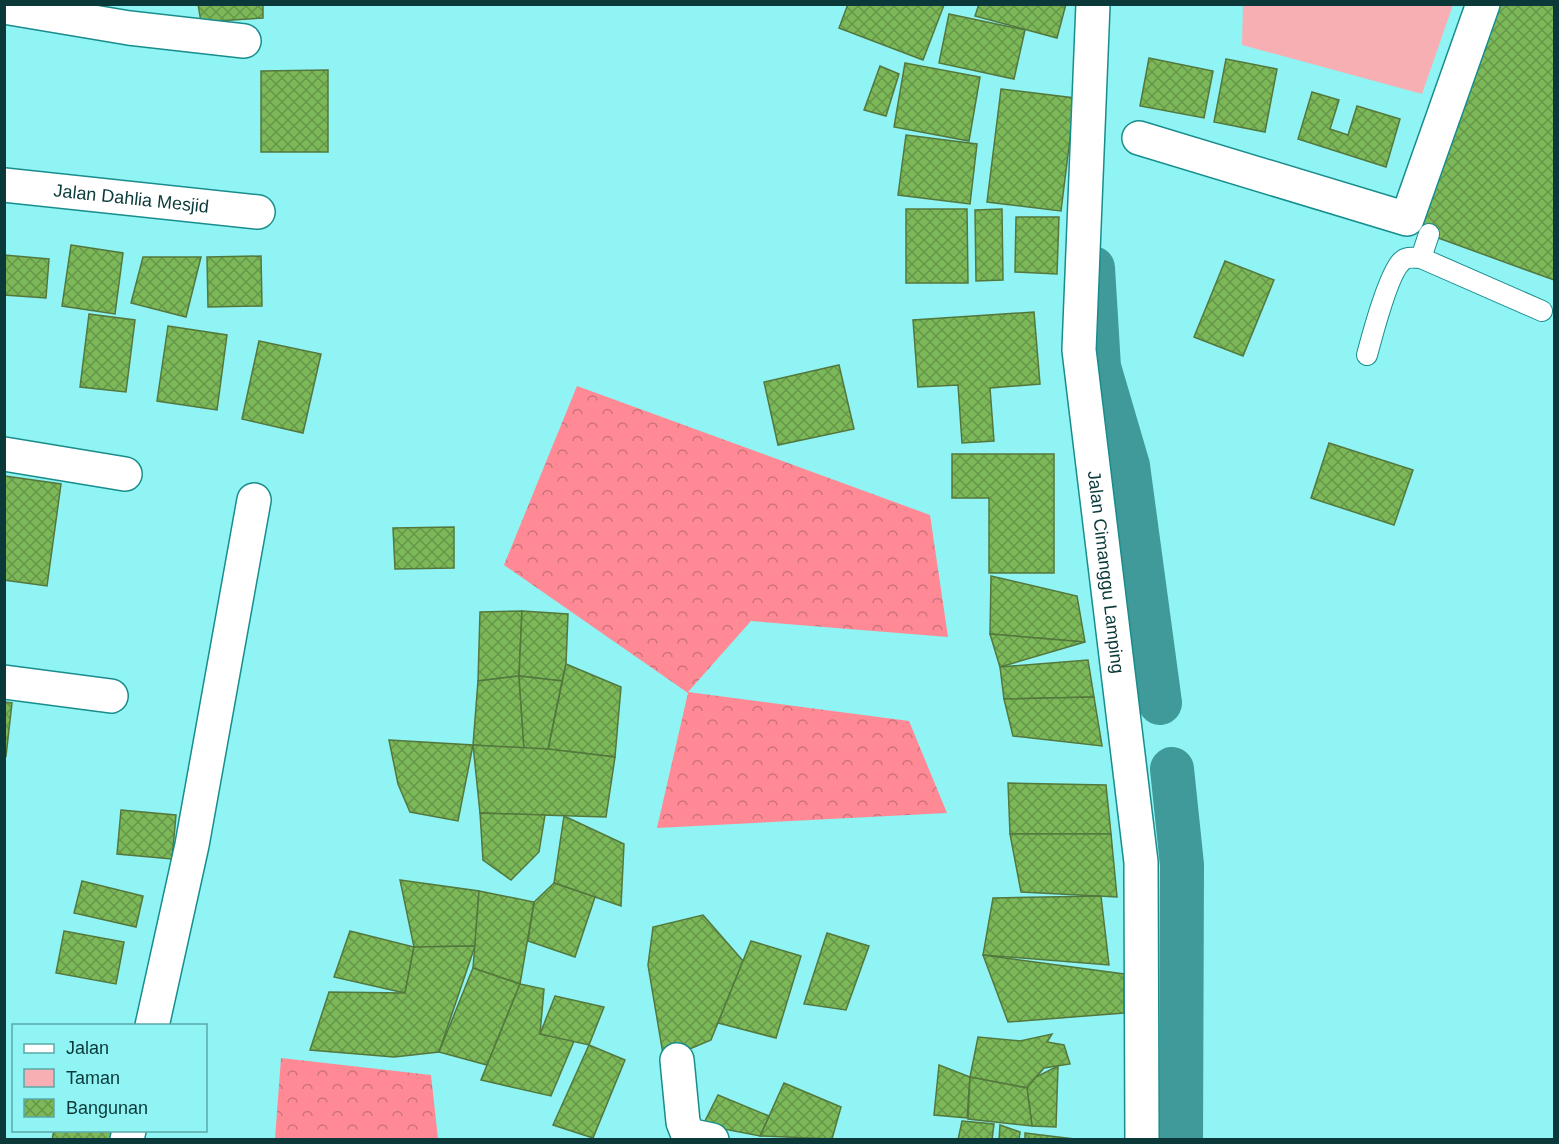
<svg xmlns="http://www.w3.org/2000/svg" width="1559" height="1144" viewBox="0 0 1559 1144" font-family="Arial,sans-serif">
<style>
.green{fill:#f7afb3}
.forest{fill:url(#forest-crowns)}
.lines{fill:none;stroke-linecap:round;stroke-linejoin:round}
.canal{stroke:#3f9a99;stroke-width:44}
.building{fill:url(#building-cross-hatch);stroke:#53783e;stroke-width:1.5}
.lane-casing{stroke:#198d8d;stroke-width:22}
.street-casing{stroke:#198d8d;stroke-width:36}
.lane{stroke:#fff;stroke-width:20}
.street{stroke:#fff;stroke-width:33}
.labels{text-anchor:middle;stroke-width:6;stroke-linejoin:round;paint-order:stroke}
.street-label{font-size:18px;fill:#0b3939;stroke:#8ff4f3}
</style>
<defs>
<pattern id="forest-crowns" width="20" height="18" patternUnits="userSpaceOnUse" patternTransform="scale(1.5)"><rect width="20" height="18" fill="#ff8a95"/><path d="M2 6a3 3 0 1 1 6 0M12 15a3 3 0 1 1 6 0" fill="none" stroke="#cd727b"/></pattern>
<pattern id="building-cross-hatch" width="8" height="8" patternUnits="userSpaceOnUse" patternTransform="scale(1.5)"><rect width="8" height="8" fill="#7db858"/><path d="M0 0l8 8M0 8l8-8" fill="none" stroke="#65974a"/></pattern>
</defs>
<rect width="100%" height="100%" fill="#8ff4f3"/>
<path class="green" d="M1243 5V4L1453 5 1422 94 1242 45Z"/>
<g class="forest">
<path d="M577 386 930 515 948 637 751 621 688 692 909 721 947 813 657 828 688 693 504 565Z"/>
<path d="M281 1058 431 1075 438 1139H275Z"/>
</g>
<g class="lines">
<g class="canal">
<path d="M1093 268 1099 367 1128 466 1160 703"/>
<path d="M1172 769 1182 865 1181 1140"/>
</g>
</g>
<g class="building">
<path d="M198 4H263V18L201 22Z"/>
<path d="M848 4H943L944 5 923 60 839 28Z"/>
<path d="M979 4H1066L1057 38 975 16Z"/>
<path d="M1495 4H1554V280L1419 231Z"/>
<path d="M949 14 1025 30 1014 79 939 63Z"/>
<path d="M1149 58 1213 71 1204 118 1140 106Z"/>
<path d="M1226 59 1277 69 1265 132 1214 122Z"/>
<path d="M905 63 980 77 969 141 894 127Z"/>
<path d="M880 66 899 74 886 116 864 110Z"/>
<path d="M328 70V152H261V71Z"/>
<path d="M1001 89 1075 98 1061 211 987 202Z"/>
<path d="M1312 92 1339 100 1330 129 1348 135 1357 106 1400 119 1386 167 1298 139Z"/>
<path d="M906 135 977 144 970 204 898 195Z"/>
<path d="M906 209H967L968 283H906Z"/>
<path d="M1002 209 1003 280 976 281 975 210Z"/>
<path d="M1016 217H1059L1057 274 1015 272Z"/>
<path d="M71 245 123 253 115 314 62 306Z"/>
<path d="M4 255 49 259 46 298 4 295Z"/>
<path d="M261 256 262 306 208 307 207 257Z"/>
<path d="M143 257H201L186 317 131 303Z"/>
<path d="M1225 261 1274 280 1243 356 1194 337Z"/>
<path d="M1034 312 1040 384 990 388 994 441 962 443 958 385 918 387 913 320Z"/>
<path d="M89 314 135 320 126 392 80 387Z"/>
<path d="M168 326 227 335 217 410 157 401Z"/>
<path d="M259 341 321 354 303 433 242 419Z"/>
<path d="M839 365 854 429 778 445 764 382Z"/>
<path d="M1329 443 1413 470 1394 525 1311 498Z"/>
<path d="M952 454H1054V573H989V498H952Z"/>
<path d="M5 476 61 484 47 586 4 580Z"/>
<path d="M454 527V568L395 569 393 528Z"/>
<path d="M991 576 1077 596 1085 642 990 634Z"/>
<path d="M522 611 519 676 478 681 480 612Z"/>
<path d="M522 611 568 614 566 664 562 681 519 676Z"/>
<path d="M990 634 1085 642 1000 667Z"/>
<path d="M1088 660 1094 697 1004 699 1000 667Z"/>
<path d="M566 664 621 687 615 757 548 749Z"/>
<path d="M519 676 524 749 473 745 478 681Z"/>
<path d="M519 676 562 681 548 749H524Z"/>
<path d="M1094 697 1102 746 1013 736 1004 699Z"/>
<path d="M4 702 12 703 6 756 4 755Z"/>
<path d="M389 740 473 745 458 821 410 812 398 784Z"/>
<path d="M473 745 548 749 615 757 606 817 480 813Z"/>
<path d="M1008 783 1106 785 1111 834H1010Z"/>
<path d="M121 810 176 815 172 859 117 854Z"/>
<path d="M480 813 545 815 539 852 511 880 483 860Z"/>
<path d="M564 816 624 844 621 906 554 883Z"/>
<path d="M1010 834H1111L1117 897 1021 892Z"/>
<path d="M400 880 479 891 475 946 414 947Z"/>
<path d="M82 881 143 896 136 927 74 913Z"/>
<path d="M554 883 595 897 575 957 528 941 534 902Z"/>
<path d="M479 891 534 902 520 984 473 968Z"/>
<path d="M1101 896 1109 965 983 955 993 898Z"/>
<path d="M703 915 743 961 711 1040 664 1060 648 965 653 927Z"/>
<path d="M64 931 124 942 116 984 56 973Z"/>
<path d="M350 931 414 947 405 993 334 977Z"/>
<path d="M827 933 869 946 846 1010 804 1004Z"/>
<path d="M751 941 801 956 776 1038 718 1023Z"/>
<path d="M475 946 439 1052 394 1057 310 1050 329 992 405 993 414 947Z"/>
<path d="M983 955 1124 974V1013L1008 1022Z"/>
<path d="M473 968 520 984 487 1065 439 1052Z"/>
<path d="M520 984 544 989 540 1034 574 1041 551 1096 481 1080Z"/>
<path d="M555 996 604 1007 589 1045 540 1034Z"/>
<path d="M1052 1034 1047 1042 1064 1045 1070 1064 1044 1068 1027 1088 970 1077 978 1037 1020 1041Z"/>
<path d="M589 1045 625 1060 593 1138 553 1125Z"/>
<path d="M939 1065 970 1077 967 1118 934 1115Z"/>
<path d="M1058 1066 1056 1127 1032 1126 1027 1088 1036 1077Z"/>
<path d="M970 1077 1027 1088 1032 1126 968 1119Z"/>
<path d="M784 1083 841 1107 832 1139 760 1136Z"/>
<path d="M718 1095 769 1116 760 1136 703 1125Z"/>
<path d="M962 1121 994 1124 992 1140H958Z"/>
<path d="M1000 1125 1020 1132 1019 1140H999Z"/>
<path d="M54 1130H115L114 1140H52Z"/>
<path d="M1025 1133 1074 1139V1140H1025Z"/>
</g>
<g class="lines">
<defs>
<g id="lane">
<path d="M1421 258 1542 311"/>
<path d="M1367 355C1372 336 1389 272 1402 261 1407 256 1415 258 1421 258L1429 234"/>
</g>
<g id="street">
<path id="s1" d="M1093 4 1079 350 1141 862 1142 1140"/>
<path d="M4 7 129 28 244 41"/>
<path d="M1139 138 1407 219 1483 4"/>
<path id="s2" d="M4 185 258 212"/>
<path d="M4 454 125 474"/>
<path d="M4 682 111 696"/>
<path d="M152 1026 192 845 254 500"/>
<path d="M677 1060 683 1122 688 1135 712 1140"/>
<path d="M127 1140 129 1130"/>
</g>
</defs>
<use href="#lane" class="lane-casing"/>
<use href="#street" class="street-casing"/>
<use href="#lane" class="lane"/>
<use href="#street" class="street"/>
</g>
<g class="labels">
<g class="street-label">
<text dy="6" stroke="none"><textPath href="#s2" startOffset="128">Jalan Dahlia Mesjid</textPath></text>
<text dy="6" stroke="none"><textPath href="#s1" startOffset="570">Jalan Cimanggu Lamping</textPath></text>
</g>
</g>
<rect width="1559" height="1144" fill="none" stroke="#0b3939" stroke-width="12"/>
<rect x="12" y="1024" width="195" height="108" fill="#8ff4f3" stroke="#5aa9a9" stroke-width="1.5"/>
<rect x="24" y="1044" width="30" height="9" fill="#ffffff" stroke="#5aa9a9" stroke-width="1.5"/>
<text x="66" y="1054" font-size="18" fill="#0b3939">Jalan</text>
<rect x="24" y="1069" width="30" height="18" fill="#f7afb3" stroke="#5aa9a9" stroke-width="1.5"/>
<text x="66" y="1084" font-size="18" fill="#0b3939">Taman</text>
<rect x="24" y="1099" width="30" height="18" fill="url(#building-cross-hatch)" stroke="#5aa9a9" stroke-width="1.5"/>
<text x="66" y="1114" font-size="18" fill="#0b3939">Bangunan</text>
</svg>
